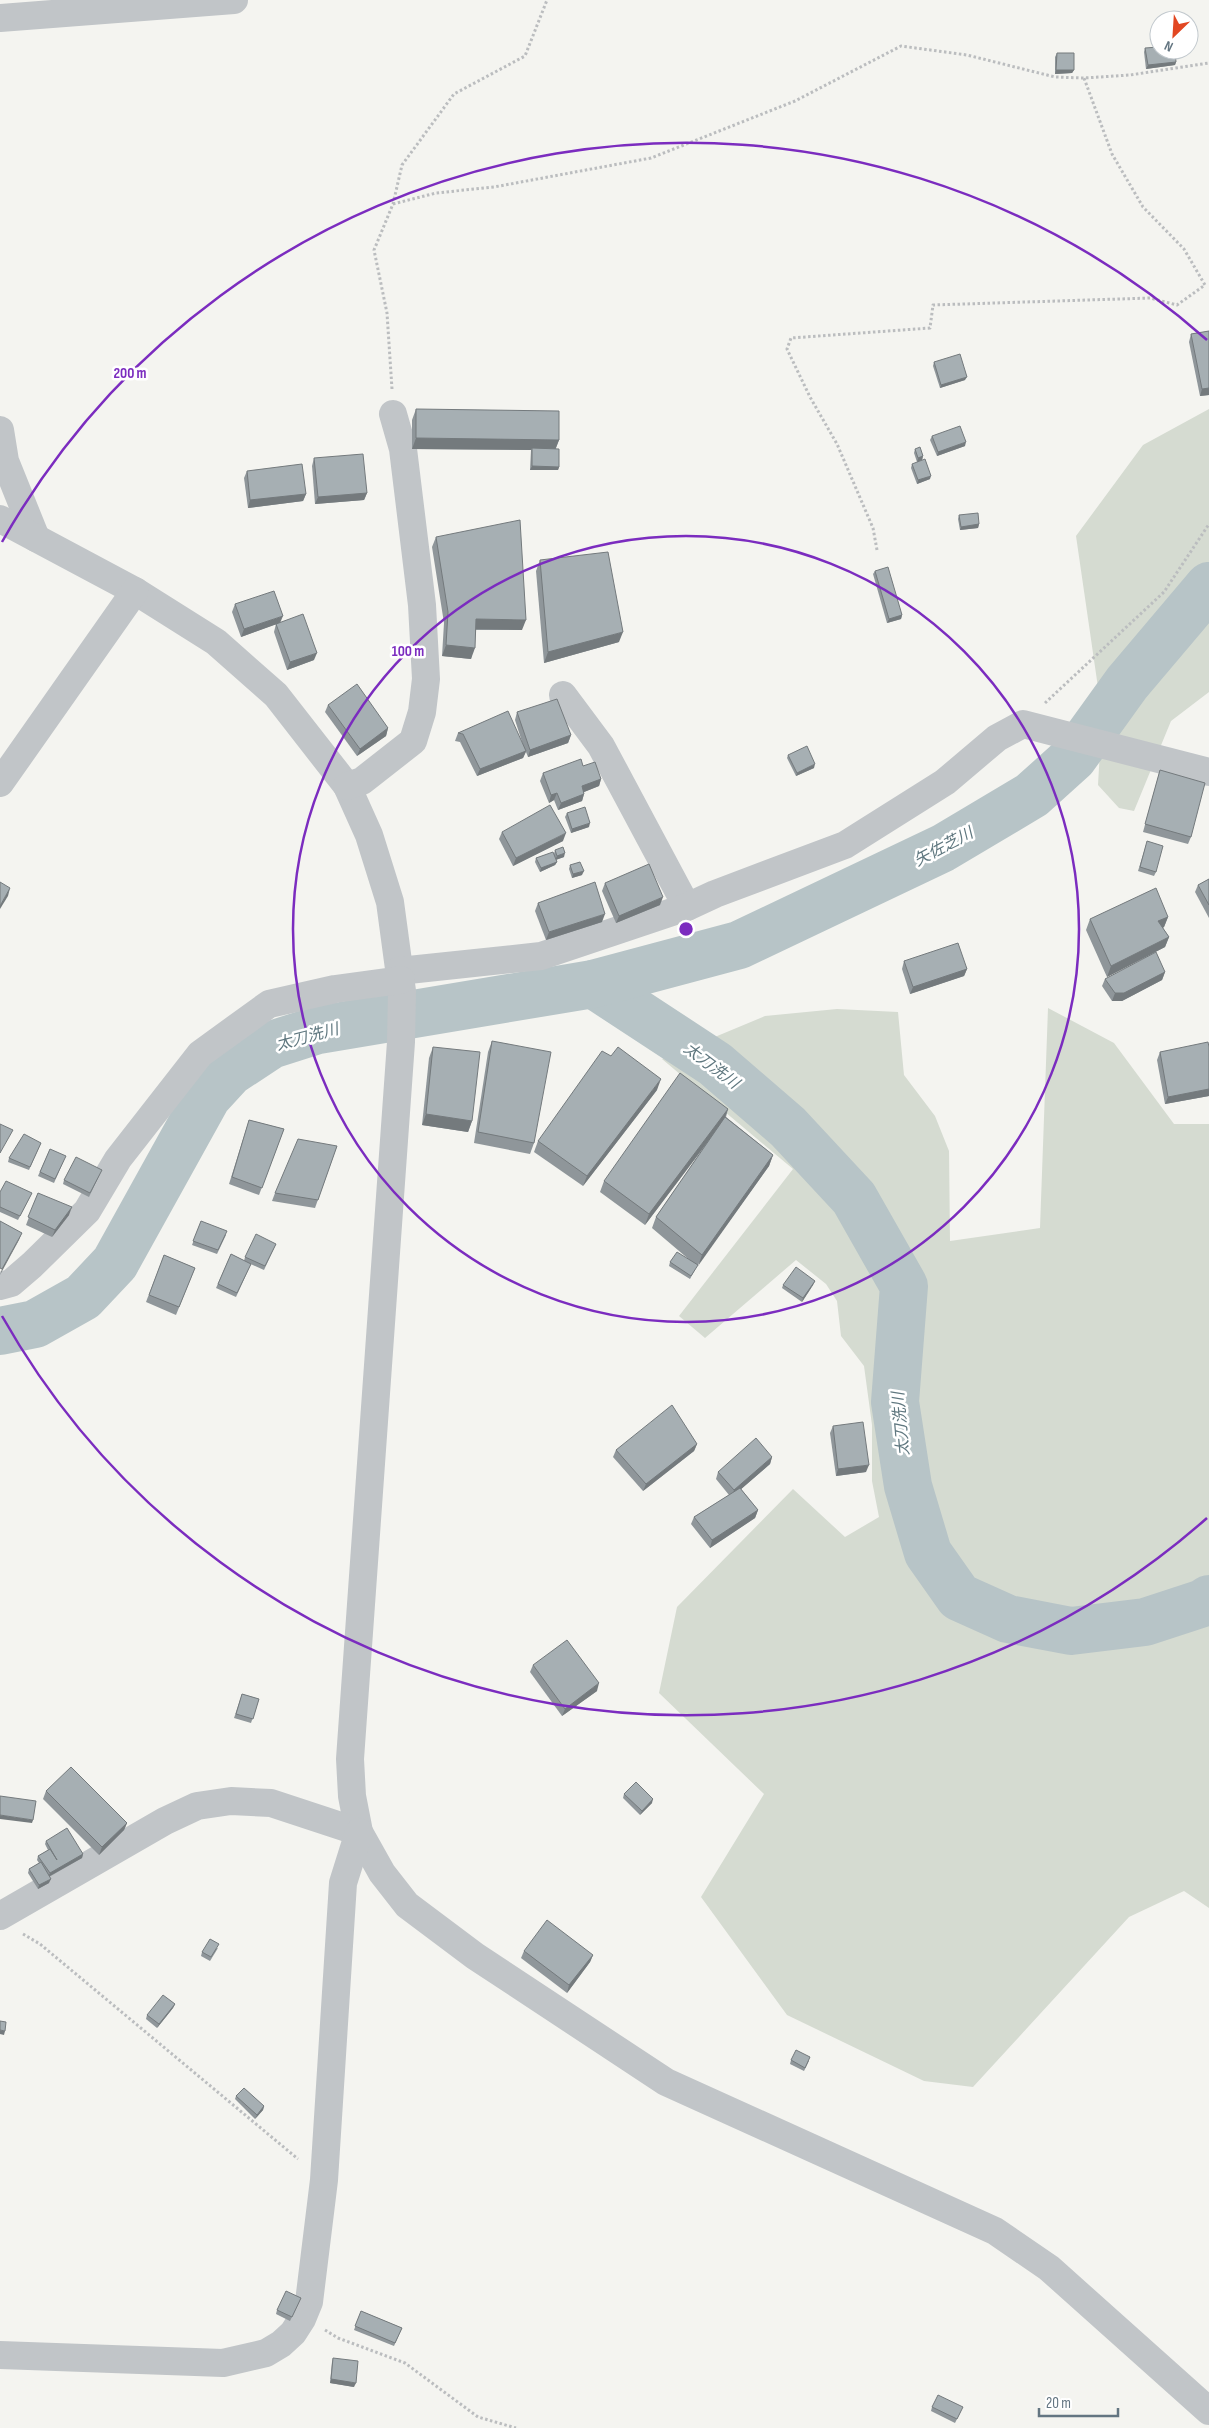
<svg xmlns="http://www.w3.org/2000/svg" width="1209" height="2428" viewBox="0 0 1209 2428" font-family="'Sofia Sans Condensed','Noto Sans JP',sans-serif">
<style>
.green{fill:#d5dbd1}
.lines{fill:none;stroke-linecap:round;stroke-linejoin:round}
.river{stroke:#b7c4c7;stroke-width:48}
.path{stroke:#bbbdbf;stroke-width:3;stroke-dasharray:2.5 2.5;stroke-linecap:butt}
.minor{stroke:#c1c5c8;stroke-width:28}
.wall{fill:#8f969a}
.shaded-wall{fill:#747a7d}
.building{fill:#a6afb3;stroke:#747a7d}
.ring{fill:none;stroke:#7b2cbf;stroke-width:2.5}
.labels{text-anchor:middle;stroke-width:5;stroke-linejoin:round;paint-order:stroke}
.water-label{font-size:16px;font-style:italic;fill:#5f777f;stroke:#fff}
.centre{fill:#7b2cbf;stroke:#fff;stroke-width:2.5}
.ring-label{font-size:15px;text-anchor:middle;font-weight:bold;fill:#7b2cbf;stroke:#fff;stroke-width:5;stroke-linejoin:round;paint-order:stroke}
</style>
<rect width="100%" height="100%" fill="#f4f4f0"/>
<g class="green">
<path d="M1209 409V692L1171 721 1134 811 1119 808 1098 785 1102 715 1076 536 1143 445Z"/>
<path d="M1048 1008 1114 1043 1174 1124H1209V1908L1184 1891 1129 1917 973 2087 924 2081 787 2015 701 1897 764 1794 659 1693 677 1607 793 1489 845 1537 879 1517 872 1481V1425L864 1366 841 1336 837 1301 826 1284 796 1260 705 1338 679 1316 793 1169 662 1059 765 1016 837 1009 898 1012 904 1075 935 1116 949 1151 950 1241 1040 1228Z"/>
</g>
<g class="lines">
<g class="river">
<path d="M593 984 715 1064 788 1127 854 1198 904 1286 895 1402 908 1486 928 1553 959 1597 1008 1619 1071 1631 1145 1622 1203 1603 1209 1599"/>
<path d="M0 1331 35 1324 83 1297 115 1263 207 1097 230 1072 271 1045 318 1030 593 984 739 945 943 848 1032 795 1073 758 1127 683 1209 586"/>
</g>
<g class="path">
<path d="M393 204 436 193 494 187 651 158 795 101 901 46 967 55 1055 77 1084 78 1130 75 1209 63"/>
<path d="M392 389 387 313 374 250 393 204 402 165 454 94 525 56 547 0"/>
<path d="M877 550 873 528 837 444 810 397 787 349 791 338 930 328 933 305 1150 298 1177 305 1205 285 1184 249 1143 207 1112 154 1084 78"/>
<path d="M1045 703 1164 592 1209 524"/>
<path d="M23 1934 40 1944 298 2159"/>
<path d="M325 2330 338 2338 405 2363 478 2417 516 2428"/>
</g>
<g class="minor">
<path d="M0 18 234 0"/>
<path d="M0 430 5 461 36 538"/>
<path d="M0 519 135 591 216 642 276 695 347 786 369 835 390 902 402 991 401 1042 350 1759 352 1796 359 1832 382 1873 407 1905 475 1956 666 2082 995 2231 1049 2268 1209 2411"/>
<path d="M563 695 601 746 687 907"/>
<path d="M0 783 135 591"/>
<path d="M347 786 362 781 413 741 422 712 426 679 422 605 403 449 393 414"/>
<path d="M399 971 541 956 687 907 715 894 845 845 945 782 997 738 1023 724 1209 772"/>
<path d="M0 1286 11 1283 32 1265 87 1211 118 1159 200 1054 269 1004 335 989 401 980"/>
<path d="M0 1916 165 1821 197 1806 231 1801 271 1803 359 1832"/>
<path d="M0 2355 223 2363 266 2353 281 2344 293 2333 302 2319 309 2302 324 2180 343 1883 359 1832"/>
</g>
</g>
<g class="wall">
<path d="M1145 48 1176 62 1175 65 1146 69 1144 52Z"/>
<path d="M1057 53 1074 70 1072 73 1055 74V57Z"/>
<path d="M1209 331V395L1200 396 1189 342 1191 334Z"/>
<path d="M934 362 965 380 940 388 933 366Z"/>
<path d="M416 409 559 440 556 448 559 467 558 470H530L531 450 412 449V420Z"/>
<path d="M932 436 965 446 937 456 930 440Z"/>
<path d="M915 449 923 456 922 460 917 462 914 453Z"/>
<path d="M314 458 367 493 364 500 315 504 312 466Z"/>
<path d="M912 464 930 479 917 484 911 468Z"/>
<path d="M247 471 306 494 303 501 248 508 244 478Z"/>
<path d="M959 515 979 524 978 528 960 530 958 519Z"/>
<path d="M436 537 522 630H476L471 659 442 656 444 623 432 547Z"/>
<path d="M540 560 619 642 544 663 536 571Z"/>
<path d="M875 571 902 615 901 619 887 623 873 574Z"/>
<path d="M235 604 280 623 314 660 287 670 274 632 276 624 241 637 232 612Z"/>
<path d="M328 705 388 728 386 736 357 756 325 712Z"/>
<path d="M517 712 571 735 568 743 528 757 526 752 523 758 477 776 460 742 455 741 458 733 523 745 515 720Z"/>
<path d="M788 755 814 768 796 776 787 758Z"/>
<path d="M583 766 601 779 599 786 584 792V794L582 801 558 810 554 800 549 803 540 781 543 773Z"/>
<path d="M1160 770 1191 837 1188 844 1143 832Z"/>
<path d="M567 813 589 827 571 833 565 817Z"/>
<path d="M502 832 563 841 513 866 499 839Z"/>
<path d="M1146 845 1156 872 1154 876 1138 871Z"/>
<path d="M555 850 564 857 556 860 557 862 555 865 540 872 535 862 536 858 554 854Z"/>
<path d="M570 865 582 875 572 878 569 869Z"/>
<path d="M1209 879V918L1195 892 1198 885Z"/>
<path d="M605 883 660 905 616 923 602 891Z"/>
<path d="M538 903 602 922 546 940 535 911Z"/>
<path d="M1168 917 1164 927 1163 928 1169 937 1165 947 1107 977 1086 930 1090 919Z"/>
<path d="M904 961 967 969 964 976 910 994 902 969Z"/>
<path d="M1165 972 1162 980 1122 1001H1112L1102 986 1105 979Z"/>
<path d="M492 1041 534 1143 530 1154 474 1143 488 1052Z"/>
<path d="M433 1047 472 1121 468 1132 422 1125 429 1058Z"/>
<path d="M1209 1047V1096L1165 1104 1157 1060 1160 1052Z"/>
<path d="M657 1090 583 1186 534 1152 538 1141Z"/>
<path d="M728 1109 726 1117 773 1155 769 1166 697 1266 690 1279 669 1266 670 1262H692L652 1228 656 1217 708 1142 645 1225 600 1192 604 1181Z"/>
<path d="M249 1120 284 1129 259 1195 229 1184Z"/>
<path d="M41 1143 29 1170 8 1162 9 1158Z"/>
<path d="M337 1146 315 1208 272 1201 275 1193Z"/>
<path d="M50 1149 64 1160 54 1183 38 1176Z"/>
<path d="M100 1174 89 1197 63 1184 64 1180Z"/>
<path d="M0 1192 32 1193 18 1220 0 1212Z"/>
<path d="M38 1193 69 1215 52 1237 26 1225Z"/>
<path d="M201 1221 226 1235 217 1254 192 1245Z"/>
<path d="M276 1244 264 1270 244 1261 245 1257Z"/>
<path d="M231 1254 251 1264 236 1297 216 1288Z"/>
<path d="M164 1255 195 1268 176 1315 146 1302Z"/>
<path d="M815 1281 813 1285 802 1302 782 1288 783 1285Z"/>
<path d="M833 1426 866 1472 836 1476 830 1433Z"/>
<path d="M697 1444 694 1451 643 1491 613 1457 616 1450Z"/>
<path d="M772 1457 770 1464 741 1489 758 1510 755 1518 710 1548 691 1524 694 1517 729 1495 716 1479 718 1472Z"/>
<path d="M533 1665 597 1691 562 1716 530 1672Z"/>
<path d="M242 1694 259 1699 251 1723 234 1718Z"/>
<path d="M46 1791 127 1823 124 1830 99 1855 43 1799Z"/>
<path d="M624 1794 652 1803 640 1815 623 1798Z"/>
<path d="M46 1841 83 1854 82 1858 49 1877V1883L38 1889 28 1873 29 1869 39 1863 37 1860 38 1856 48 1850 45 1844Z"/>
<path d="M218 1948 210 1961 201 1956 202 1952Z"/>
<path d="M524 1951 593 1955 590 1962 567 1993 521 1958Z"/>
<path d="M175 2004 173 2008 157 2028 146 2019 147 2015Z"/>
<path d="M791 2060 809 2061 804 2071 790 2064Z"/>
<path d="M236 2096 264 2106 263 2110 255 2119 235 2099Z"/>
<path d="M301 2298 290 2321 276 2314 277 2310Z"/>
<path d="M361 2311 402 2328 394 2346 354 2330Z"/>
<path d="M333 2358 354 2387 330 2383 332 2362Z"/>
<path d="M932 2407 961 2411 955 2423 931 2411Z"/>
</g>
<g class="shaded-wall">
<path d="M1176 62 1175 65 1146 69 1148 65Z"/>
<path d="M1056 70H1074L1072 73 1055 74Z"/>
<path d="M967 377 965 380 940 388 941 385Z"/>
<path d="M1209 388V395L1200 396 1202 389Z"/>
<path d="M416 438 559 440 555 450 532 448 531 450 412 449Z"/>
<path d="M966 442 965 446 937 456 938 452Z"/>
<path d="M923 456 922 460 917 462 918 458Z"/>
<path d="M532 466 559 467 558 470H530Z"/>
<path d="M931 476 930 479 917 484 918 480Z"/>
<path d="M367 493 364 500 315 504 318 497Z"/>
<path d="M306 494 303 501 248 508 250 500Z"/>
<path d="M979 524 978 528 960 530 961 527Z"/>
<path d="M902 615 901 619 887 623 889 619Z"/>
<path d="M283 616 280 623 241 637 244 629Z"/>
<path d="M476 619 526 620 522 630 472 629Z"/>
<path d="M623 632 619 642 544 663 548 652Z"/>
<path d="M446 645 475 648 471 659 442 656Z"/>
<path d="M317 653 314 660 287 670 290 662Z"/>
<path d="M388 728 386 736 357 756 360 749Z"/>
<path d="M571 735 568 743 528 757 530 750Z"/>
<path d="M526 751 523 758 477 776 480 769Z"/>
<path d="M815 764 814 768 796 776 797 773Z"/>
<path d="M601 779 599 786 579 794 582 786Z"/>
<path d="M557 793 554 800 549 803 551 795Z"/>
<path d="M584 794 582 801 558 810 561 803Z"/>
<path d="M590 823 589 827 571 833 572 829Z"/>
<path d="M566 833 563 841 513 866 516 858Z"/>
<path d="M565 853 564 857 555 860 557 856Z"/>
<path d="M557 862 555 865 540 872 541 868Z"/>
<path d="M584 871 582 875 572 878 573 874Z"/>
<path d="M10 888 8 896 0 909V906Z"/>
<path d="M663 897 660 905 616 923 619 916Z"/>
<path d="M605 914 602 922 546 940 549 932Z"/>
<path d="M1168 917 1164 927 1154 932 1158 921Z"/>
<path d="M1169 937 1165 947 1107 977 1111 966Z"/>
<path d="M967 969 964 976 910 994 913 987Z"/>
<path d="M1165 972 1162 980 1122 1001H1112L1115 993Z"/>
<path d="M661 1079 657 1090 583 1186 587 1176Z"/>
<path d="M1209 1089V1096L1165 1104 1168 1097Z"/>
<path d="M728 1109 724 1120 645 1225 649 1214Z"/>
<path d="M426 1114 472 1121 468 1132 422 1125Z"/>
<path d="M773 1155 769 1166 698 1266 702 1255Z"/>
<path d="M72 1207 69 1215 52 1237 55 1230Z"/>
<path d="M22 1233 19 1240 0 1275 2 1269Z"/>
<path d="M815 1281 813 1285 802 1302 803 1298Z"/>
<path d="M697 1444 694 1451 643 1491 646 1484Z"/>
<path d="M772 1457 770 1464 732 1497 734 1490Z"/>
<path d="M869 1465 866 1472 836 1476 838 1469Z"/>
<path d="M758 1510 755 1518 710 1548 712 1540Z"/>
<path d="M599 1683 597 1691 562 1716 565 1709Z"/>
<path d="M653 1799 652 1803 640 1815 642 1811Z"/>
<path d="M0 1815 33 1820 32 1823 0 1819Z"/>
<path d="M127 1823 124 1830 99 1855 102 1847Z"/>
<path d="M83 1854 82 1858 48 1877 50 1873Z"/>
<path d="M51 1879 49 1883 38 1889 39 1885Z"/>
<path d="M593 1955 590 1962 567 1993 569 1985Z"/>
<path d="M175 2004 173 2008 157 2028 159 2024Z"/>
<path d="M0 2030 5 2031 4 2035 0 2034Z"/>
<path d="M264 2106 263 2110 255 2119 257 2115Z"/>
<path d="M331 2379 356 2383 354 2387 330 2383Z"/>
</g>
<g class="building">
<path d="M1159 47V50H1175L1176 62 1148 65 1145 48Z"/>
<path d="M1057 53H1074V70H1056Z"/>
<path d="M1209 331V388L1202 389 1191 334Z"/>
<path d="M960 354 967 377 941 385 934 362Z"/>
<path d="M416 409 559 411V440L416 438Z"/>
<path d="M960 426 966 442 938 452 932 436Z"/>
<path d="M920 447 923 456 918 458 915 449Z"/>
<path d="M532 448 559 449V467L532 466Z"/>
<path d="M363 454 367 493 318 497 314 458Z"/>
<path d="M925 459 931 476 918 480 912 464Z"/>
<path d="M302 464 306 494 250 500 247 471Z"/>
<path d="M978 513 979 524 961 527 959 515Z"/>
<path d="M520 520 526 620 476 619 475 648 446 645 448 612 436 537Z"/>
<path d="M608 552 623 632 548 652 540 560Z"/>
<path d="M888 567 902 615 889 619 875 571Z"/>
<path d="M274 591 283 616 244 629 235 604Z"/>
<path d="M303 614 317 653 290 662 276 624Z"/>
<path d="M357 684 388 728 360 749 328 705Z"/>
<path d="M557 699 571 735 530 750 517 712Z"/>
<path d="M508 711 526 751 480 769 463 734 458 733Z"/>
<path d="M807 746 815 764 797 773 788 755Z"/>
<path d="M581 759 583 766 595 762 601 779 582 786 584 794 561 803 557 793 551 795 543 773Z"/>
<path d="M1160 770 1205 783 1191 837 1145 824Z"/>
<path d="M550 805 566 833 516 858 502 832Z"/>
<path d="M585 807 590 823 572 829 567 813Z"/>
<path d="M1147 841 1163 846 1156 872 1140 867Z"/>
<path d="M563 847 565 853 557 856 555 850Z"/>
<path d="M553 852 557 862 541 868 536 858Z"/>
<path d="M580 862 584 871 573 874 570 865Z"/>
<path d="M649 864 663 897 619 916 605 883Z"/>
<path d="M1209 879V905L1198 885Z"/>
<path d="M0 882 10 888 0 906Z"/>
<path d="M595 882 605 914 549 932 538 903Z"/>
<path d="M1156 888 1168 917 1158 921 1169 937 1111 966 1090 919Z"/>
<path d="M958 943 967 969 913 987 904 961Z"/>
<path d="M1156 952 1165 972 1124 993H1115L1105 979Z"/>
<path d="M492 1041 551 1052 534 1143 478 1132Z"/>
<path d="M1208 1042 1209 1047V1089L1168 1097 1160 1052Z"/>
<path d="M433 1047 480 1052 472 1121 426 1114Z"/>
<path d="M618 1047 661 1079 587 1176 538 1141 602 1051 611 1056Z"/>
<path d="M680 1073 728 1109 649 1214 604 1181Z"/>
<path d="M725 1117 773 1155 702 1255 656 1217Z"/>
<path d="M249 1120 284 1129 262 1188 232 1177Z"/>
<path d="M0 1124 13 1130 0 1153Z"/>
<path d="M24 1134 41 1143 30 1167 9 1158Z"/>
<path d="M298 1139 337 1146 318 1200 275 1193Z"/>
<path d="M50 1149 66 1156 55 1179 40 1172Z"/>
<path d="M76 1157 102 1170 90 1193 64 1180Z"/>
<path d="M6 1181 32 1193 20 1216 0 1207V1192Z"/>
<path d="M38 1193 72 1207 55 1230 28 1217Z"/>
<path d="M0 1221 22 1233 2 1269 0 1268Z"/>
<path d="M201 1221 227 1231 218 1250 193 1241Z"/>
<path d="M256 1234 276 1244 265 1266 245 1257Z"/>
<path d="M677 1252 698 1265 691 1276 670 1262Z"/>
<path d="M231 1254 251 1264 237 1293 218 1284Z"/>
<path d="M164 1255 195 1268 179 1307 149 1295Z"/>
<path d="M796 1267 815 1281 803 1298 783 1285Z"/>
<path d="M672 1405 697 1444 646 1484 616 1450Z"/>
<path d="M863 1422 869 1465 838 1469 833 1426Z"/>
<path d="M756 1438 772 1457 734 1490 718 1472Z"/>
<path d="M740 1488 758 1510 712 1540 694 1517Z"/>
<path d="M567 1640 599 1683 565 1709 533 1665Z"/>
<path d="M242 1694 259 1699 253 1719 236 1714Z"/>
<path d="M71 1767 127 1823 102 1847 46 1791Z"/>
<path d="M636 1782 653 1799 642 1811 624 1794Z"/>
<path d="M0 1796 36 1801 33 1820 0 1815Z"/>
<path d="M67 1828 83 1854 50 1873 38 1856 50 1849 57 1860 46 1841Z"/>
<path d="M41 1862 51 1879 39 1885 29 1869Z"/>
<path d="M547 1920 593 1955 569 1985 524 1951Z"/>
<path d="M210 1939 219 1944 211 1957 202 1952Z"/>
<path d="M163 1995 175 2004 159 2024 147 2015Z"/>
<path d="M0 2021 6 2022 5 2031 0 2030Z"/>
<path d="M796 2050 810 2057 805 2068 791 2060Z"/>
<path d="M244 2088 264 2106 257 2115 236 2096Z"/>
<path d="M286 2291 301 2298 292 2317 277 2310Z"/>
<path d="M361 2311 402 2328 395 2343 355 2326Z"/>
<path d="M333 2358 358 2361 356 2383 331 2379Z"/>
<path d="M938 2395 963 2407 957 2419 932 2407Z"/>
</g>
<g class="ring">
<circle cx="686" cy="929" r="393"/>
<path d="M1207 1518A786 786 0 0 1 2 1316M2 542A786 786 0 0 1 1207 340"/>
</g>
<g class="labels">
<g class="water-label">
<text transform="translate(943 846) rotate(-28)" y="6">矢佐芝川</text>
<text transform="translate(307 1036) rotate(-15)" y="6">太刀洗川</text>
<text transform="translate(712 1065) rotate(37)" y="6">太刀洗川</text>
<text transform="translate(900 1424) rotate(-95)" y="6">太刀洗川</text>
</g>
</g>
<circle cx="686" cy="929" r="8" class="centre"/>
<g class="ring-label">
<text x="130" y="378">200 m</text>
<text x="408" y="656">100 m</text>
</g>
<g transform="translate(1174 35) rotate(205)"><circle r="24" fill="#ffffff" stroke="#c1c8cd"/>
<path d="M0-4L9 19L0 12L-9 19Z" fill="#e24722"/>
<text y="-8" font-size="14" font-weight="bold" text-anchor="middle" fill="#637581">N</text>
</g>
<path d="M1039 2408v8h79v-8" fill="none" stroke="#637581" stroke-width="2.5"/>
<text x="1046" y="2408" font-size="15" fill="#637581" stroke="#ffffff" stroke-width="4" paint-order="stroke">20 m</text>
</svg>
